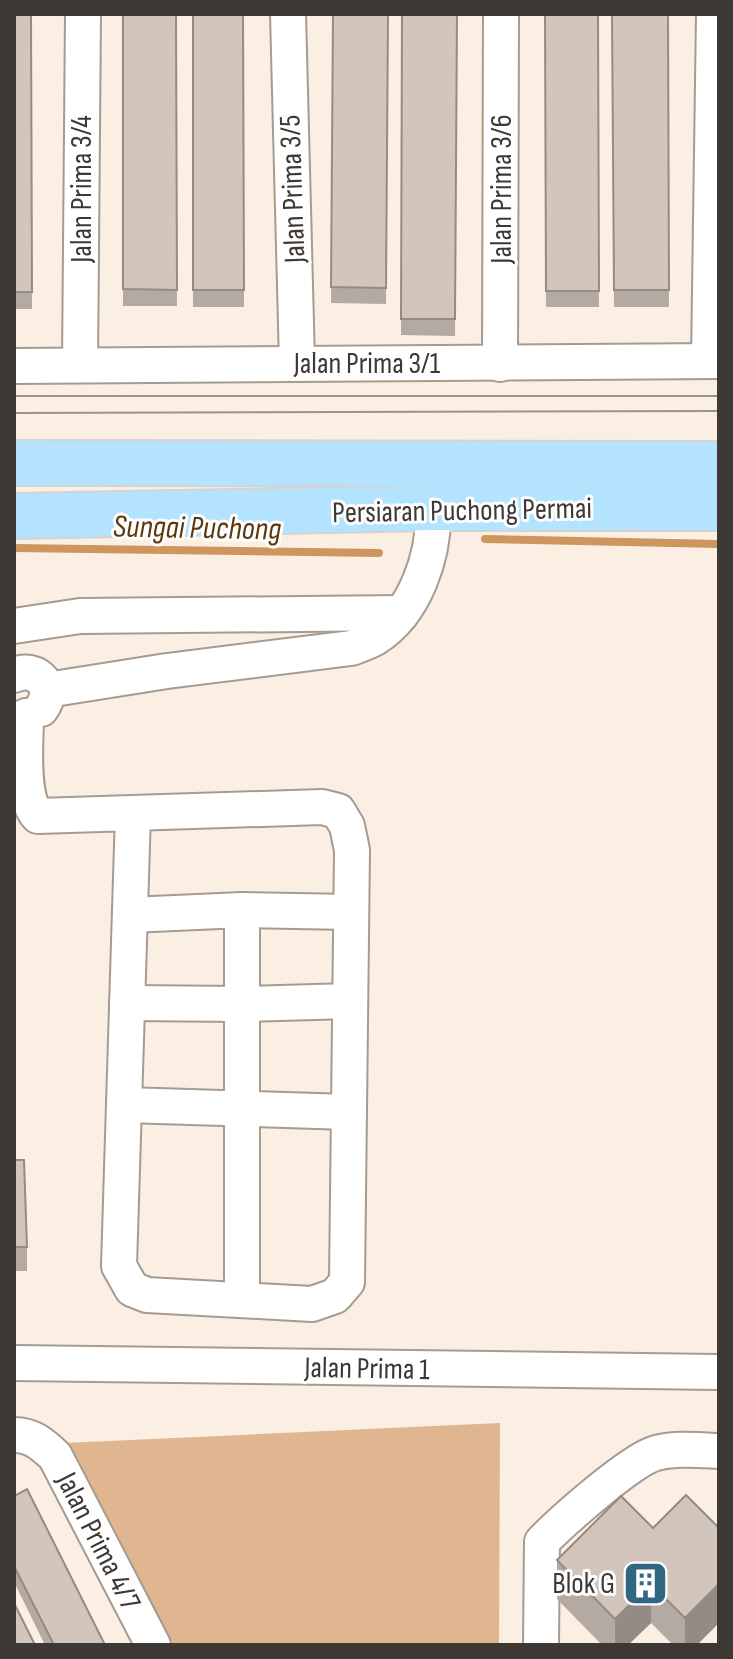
<svg xmlns="http://www.w3.org/2000/svg" width="733" height="1659" viewBox="0 0 733 1659" font-family="'Sofia Sans Condensed',sans-serif">
<style>
.green{fill:#dfb690}
.lines{fill:none;stroke-linecap:round;stroke-linejoin:round}
.stream{stroke:#ce965f;stroke-width:8}
.minor-casing{stroke:#a69b91;stroke-width:38}
.major-casing{stroke:#d4d3d2;stroke-width:48}
.minor{stroke:#fff;stroke-width:34}
.major{stroke:#b3e3fe;stroke-width:44}
.tram{stroke:#9a928a;stroke-width:2}
.wall{fill:#b5aaa2}
.shaded-wall{fill:#938b84}
.building{fill:#d2c6bc;stroke:#938b84;stroke-width:2}
.labels{text-anchor:middle;stroke-width:6;stroke-linejoin:round;paint-order:stroke}
.street-label{font-size:30px;fill:#3d3834;stroke:#fefefe}
.poi-label{font-size:30px;fill:#3d3834;stroke:#fefefe;text-anchor:end}
.water-label{font-size:32px;font-style:italic;fill:#5e380d;stroke:#fefefe}
</style>
<rect width="100%" height="100%" fill="#fbefe4"/>
<path class="green" d="M500 1423 499 1645H167L65 1443Z"/>
<g class="lines">
<g class="stream">
<path d="M485 539 719 544"/>
<path d="M14 548 379 553"/>
</g>
<defs>
<g id="minor">
<path d="M288 14 297 363"/>
<path d="M709 361 714 14"/>
<path d="M500 364 501 14"/>
<path d="M80 365 83 14"/>
<path d="M14 366 719 361"/>
<path d="M14 626 80 616 402 613"/>
<path d="M14 675C38 665 57 688 41 709"/>
<path d="M47 690 167 671 351 648C359 645 368 642 375 638 416 612 435 554 433 508"/>
<path d="M26 716C26 742 20 797 38 816L322 807 338 811 347 826 352 850 347 1282 335 1296 312 1304 147 1295 132 1289 119 1266 133 813"/>
<path d="M242 910V1300"/>
<path d="M130 915 242 910 351 912"/>
<path d="M127 1003 242 1004 350 1001"/>
<path d="M124 1105 349 1112"/>
<path d="M14 1363 719 1372"/>
<path d="M14 1435C32 1435 42 1444 55 1456L153 1645"/>
<path d="M541 1645 542 1542C561 1522 631 1460 656 1453 676 1448 698 1450 719 1451"/>
</g>
<g id="major">
<path d="M14 463 719 464"/>
<path d="M14 516 433 508H719"/>
</g>
</defs>
<use href="#minor" class="minor-casing"/>
<use href="#major" class="major-casing"/>
<use href="#minor" class="minor"/>
<use href="#major" class="major"/>
<g class="tram">
<path d="M14 396H719"/>
<path d="M14 413 719 411"/>
</g>
</g>
<g class="wall">
<path d="M14 14H31L32 309H14Z"/>
<path d="M123 14H176L177 306H123Z"/>
<path d="M193 14H243L244 307H193Z"/>
<path d="M333 14H388L386 304 331 303Z"/>
<path d="M402 14H457L455 336 401 335Z"/>
<path d="M545 14H598L599 307H546Z"/>
<path d="M612 14H668L669 307H614Z"/>
<path d="M14 1160 27 1247V1271H14Z"/>
<path d="M14 1496 105 1645H45L14 1582Z"/>
<path d="M653 1528 697 1645H673L651 1623 628 1645H602L557 1599V1560Z"/>
</g>
<g class="shaded-wall">
<path d="M651 1584V1623L628 1645H615V1619Z"/>
<path d="M719 1584V1623L697 1645H685V1618Z"/>
</g>
<g class="building">
<path d="M14 14H31L32 292H14Z"/>
<path d="M123 14H176L177 290 123 289Z"/>
<path d="M193 14H243L244 290H193Z"/>
<path d="M333 14H388L386 288 331 287Z"/>
<path d="M402 14H457L455 319H401Z"/>
<path d="M545 14H598L599 291H546Z"/>
<path d="M612 14H668L669 290H614Z"/>
<path d="M14 1160H24L27 1247H14Z"/>
<path d="M27 1489 105 1645H54L14 1566V1496Z"/>
<path d="M686 1495 719 1528V1584L685 1618 651 1584 615 1619 557 1560 621 1496 653 1528Z"/>
<path d="M14 1603 35 1645H14Z"/>
</g>
<defs>
<symbol id="building-square" viewBox="-11 -11 22 22"><rect x="-9" y="-9" width="18" height="18" rx="4" fill="#316782" stroke="#fefefe"/><path d="M-4-6H4V6H1V3H-1V6H-4ZM-2.5-4.3h1.7v1.8h-1.7ZM.8-4.3h1.7v1.8H.8ZM-2.5-1h1.7V.8h-1.7ZM.8-1h1.7V.8H.8Z" fill="#fff"/></symbol>
</defs>
<g fill-rule="evenodd">
<use href="#building-square" x="620" y="1558" width="51" height="51"/>
</g>
<g class="labels">
<g class="street-label">
<text transform="translate(81 189) rotate(-90)" y="10">Jalan Prima 3/4</text>
<text transform="translate(292 189) rotate(-92)" y="10">Jalan Prima 3/5</text>
<text transform="translate(501 189) rotate(-90)" y="10">Jalan Prima 3/6</text>
<text x="367" y="373">Jalan Prima 3/1</text>
<text transform="translate(462 510) rotate(-1)" y="10">Persiaran Puchong Permai</text>
<text transform="translate(367 1368) rotate(1)" y="10">Jalan Prima 1</text>
<text transform="translate(99 1541) rotate(63)" y="10">Jalan Prima 4/7</text>
</g>
<g class="poi-label">
<text x="615" y="1593">Blok G</text>
</g>
<g class="water-label">
<text transform="translate(197 527) rotate(1)" y="11">Sungai Puchong</text>
</g>
</g>
<rect width="733" height="1659" fill="none" stroke="#3d3834" stroke-width="32"/>
</svg>
